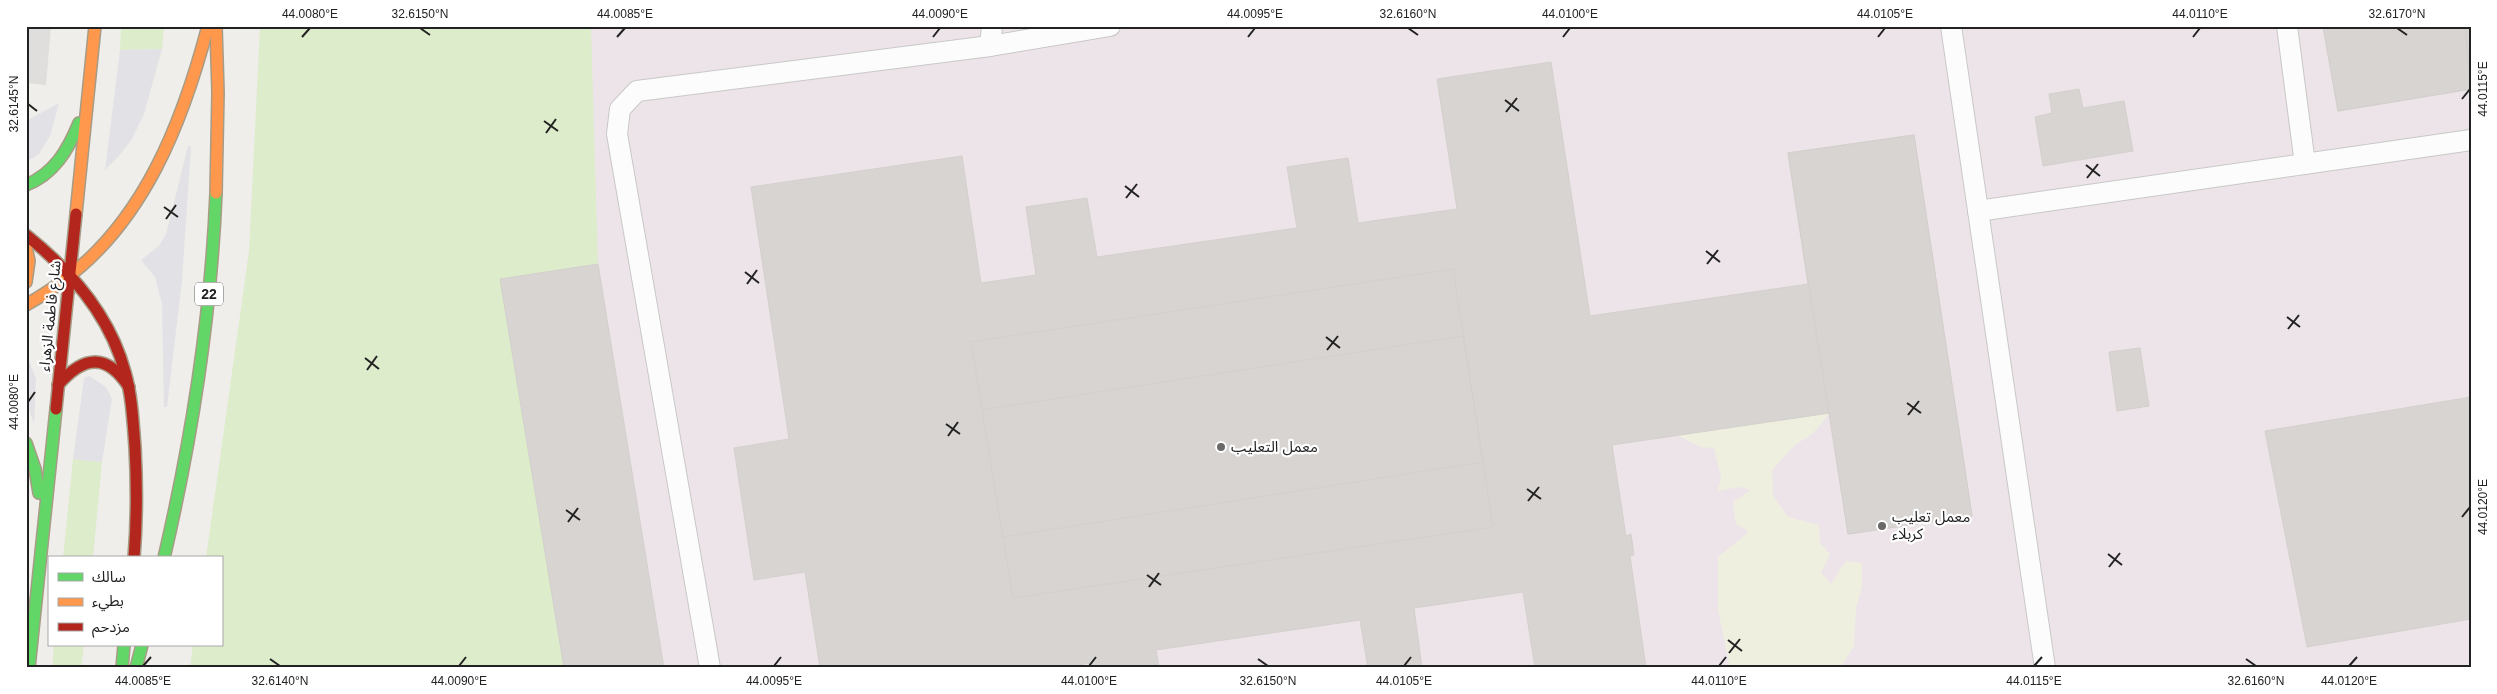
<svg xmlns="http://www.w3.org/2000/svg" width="2497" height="694" viewBox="0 0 2497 694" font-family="Arial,'Noto Sans Arabic',sans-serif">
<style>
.residential{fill:#dfdedc}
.industrial{fill:#ede4e9}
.farmland{fill:#efefdf}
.grass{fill:#ddeccb}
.plaza{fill:#e2e1e5}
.building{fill:#d7d4d2;stroke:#d3d0cc}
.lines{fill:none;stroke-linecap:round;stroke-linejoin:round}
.lane-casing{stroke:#c9c8c7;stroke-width:22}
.fast-casing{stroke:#a79c86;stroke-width:14}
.slow-casing{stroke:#a79c86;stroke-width:14}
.jam-casing{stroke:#a79c86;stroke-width:14}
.lane{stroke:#fdfcfc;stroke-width:20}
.fast{stroke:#63d668;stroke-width:11}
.slow{stroke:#ff974d;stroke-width:11}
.jam{stroke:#b3261e;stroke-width:11}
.ticks{fill:none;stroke:#222;stroke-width:2}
.poi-dot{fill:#6a6968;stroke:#fff;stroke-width:2}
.labels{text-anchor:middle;stroke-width:4.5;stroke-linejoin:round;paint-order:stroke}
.shield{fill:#fff;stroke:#646464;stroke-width:1}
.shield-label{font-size:14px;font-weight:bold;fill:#222}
.street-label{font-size:15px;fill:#222;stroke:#fff}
.poi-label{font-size:15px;fill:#222;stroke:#fff;text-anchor:start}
.neatline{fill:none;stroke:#222;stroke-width:2}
.ticks-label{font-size:12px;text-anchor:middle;fill:#222}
</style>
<rect width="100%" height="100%" fill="#f0eeeb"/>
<path class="residential" d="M26 26H51L46 85 26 83Z"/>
<path class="industrial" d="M481 26H2471V668H420Z"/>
<path class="farmland" d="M1830 413 1813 433 1794 446 1772 470 1773 496 1788 517 1819 525 1820 543 1830 554 1821 573 1831 584 1846 561 1862 563V586L1856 608 1854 646 1840 668H1730L1718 609V557L1749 532 1736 524 1733 502 1751 490 1739 487 1718 491 1721 477 1714 448 1700 447 1677 435Z"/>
<g class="grass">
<path d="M121 26H164L162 49 120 50Z"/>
<path d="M260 26H591L598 264 501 279 564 668H190L193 645H221V558H206L249 251Z"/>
<path d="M73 459 102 462 93 558H63Z"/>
<path d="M54 645H84L81 668H52Z"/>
</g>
<g class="plaza">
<path d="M162 49 144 114 132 139 117 158 105 170 120 50Z"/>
<path d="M59 103 50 136 39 154 26 162V121Z"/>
<path d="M188 146H191L182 281 167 407H164L162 304 155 277 141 260 159 246 166 234Z"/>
<path d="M26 353 36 379 34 424 26 400Z"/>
<path d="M89 376 106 387 112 399 102 462 73 459 84 378Z"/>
</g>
<g class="building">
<path d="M2323 26H2471V89L2338 111Z"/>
<path d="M2323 26H2465L2471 89 2338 111Z"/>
<path d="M2465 26H2471V81Z"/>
<path d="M1551 62 1590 316 1808 284 1788 153 1914 135 1972 516 1848 534 1830 413 1612 445 1626 536 1631 534 1634 555 1630 556 1646 668H1535L1523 592 1414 608 1422 668H1368L1360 620 1156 650 1159 668H1091V663L1057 668H820L805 572 754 580 734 448 789 439 751 187 962 156 981 283 1036 275 1026 207 1087 198 1097 257 1297 228 1287 167 1348 158 1358 223 1457 209 1437 79Z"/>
<path d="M2079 89 2083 108 2124 101 2133 151 2043 166 2035 117 2052 113 2049 94Z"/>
<path d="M1914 135 1972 516 1848 534 1788 153Z"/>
<path d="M598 264 664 668H564L500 279Z"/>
<path d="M1453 269 1493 527 1013 598 971 342Z"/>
<path d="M1463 336 1483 462 1003 537 982 410Z"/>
<path d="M2140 348 2149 406 2117 411 2109 352Z"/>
<path d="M2471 397V619L2307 647 2265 431Z"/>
</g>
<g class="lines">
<defs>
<g id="lane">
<path d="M992 26 990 46 1110 26"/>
<path d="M1951 26 2045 668"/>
<path d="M2287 26 2305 164"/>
<path d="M1978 211 2471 140"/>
<path d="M710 668 617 134 620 109 637 91 990 46"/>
</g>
<g id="fast">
<path d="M26 185C54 174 68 150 79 123"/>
<path d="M26 443 35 469 39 493"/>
<path d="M164 558C192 438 211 317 216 193"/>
<path d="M29 668 56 409"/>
<path d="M122 668 124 645"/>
<path d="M136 668 142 645"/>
</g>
<g id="slow">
<path d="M216 26 218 93 216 193"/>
<path d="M76 214 95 26"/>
<path d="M26 247 29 261 26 282"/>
<path d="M26 305C38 298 50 291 61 282 144 223 183 121 208 26"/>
</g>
<g id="jam">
<path d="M26 235C70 270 110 316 125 372 132 396 133 422 135 447 137 484 137 521 134 558"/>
<path d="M58 385C84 355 107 353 129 387"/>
<path d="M56 409 76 214"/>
</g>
</defs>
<use href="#lane" class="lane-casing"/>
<use href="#fast" class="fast-casing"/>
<use href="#slow" class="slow-casing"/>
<use href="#jam" class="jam-casing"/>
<use href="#lane" class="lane"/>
<use href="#fast" class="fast"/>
<use href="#slow" class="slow"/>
<use href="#jam" class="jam"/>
</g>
<path class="ticks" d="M420 28 430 35M1408 28 1418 35M2397 28 2407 35M302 37 310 28M617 37 625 28M933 37 940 28M1248 37 1255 28M1563 37 1570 28M1878 37 1885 28M2193 37 2200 28M2462 99 2470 89M1505 100 1519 111M28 104 37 111M1506 112 1517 98M544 121 558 131M546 133 556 119M2086 165 2100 176M2087 178 2098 164M1125 186 1139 197M1126 198 1137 184M164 207 178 217M166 219 176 205M1706 251 1720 262M1707 264 1718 250M745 272 759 283M747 284 757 270M2287 317 2300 327M2288 329 2299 315M1326 337 1340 348M1327 350 1338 336M365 358 379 369M367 370 377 356M28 402 35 392M1907 403 1921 413M1908 415 1919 401M946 424 960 434M948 436 958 422M1527 489 1541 499M1528 501 1539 487M566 510 580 520M2462 517 2470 507M568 522 578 508M2108 554 2122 565M2109 567 2120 553M1147 575 1161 585M1149 587 1159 573M1728 640 1742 651M1729 653 1740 639M270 659 280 666M1258 659 1268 666M2246 659 2256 666M143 666 151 657M459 666 466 657M774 666 781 657M1089 666 1096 657M1404 666 1411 657M1719 666 1726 657M2034 666 2042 657M2349 666 2357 657"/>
<g class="poi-dot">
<circle cx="1221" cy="447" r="5"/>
<circle cx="1882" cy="526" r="5"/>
</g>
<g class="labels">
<rect class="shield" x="195" y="282.5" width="28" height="23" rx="4"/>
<g class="shield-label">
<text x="209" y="299">22</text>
</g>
<g class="street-label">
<text transform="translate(50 316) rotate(-84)" y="5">شارع فاطمة الزهراء</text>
</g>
<g class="poi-label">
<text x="1231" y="452">معمل التعليب</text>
<text x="1892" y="522">معمل تعليب<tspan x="1892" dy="17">كربلاء</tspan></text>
</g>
</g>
<rect width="2497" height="694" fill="none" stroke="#ffffff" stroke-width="55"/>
<rect x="48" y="556" width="175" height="90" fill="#ffffff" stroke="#a7a7a7"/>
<rect x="58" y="573" width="25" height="8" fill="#63d668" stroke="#a7a7a7"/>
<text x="92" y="582" font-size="15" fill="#222222">سالك</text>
<rect x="58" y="598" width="25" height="8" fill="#ff974d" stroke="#a7a7a7"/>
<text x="92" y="606" font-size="15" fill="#222222">بطيء</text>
<rect x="58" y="623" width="25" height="8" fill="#b3261e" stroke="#a7a7a7"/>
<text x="92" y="632" font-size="15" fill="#222222">مزدحم</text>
<rect x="28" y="28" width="2442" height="638" class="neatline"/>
<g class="ticks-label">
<text x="310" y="18">44.0080°E</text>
<text x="420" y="18">32.6150°N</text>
<text x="625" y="18">44.0085°E</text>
<text x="940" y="18">44.0090°E</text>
<text x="1255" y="18">44.0095°E</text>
<text x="1408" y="18">32.6160°N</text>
<text x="1570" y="18">44.0100°E</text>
<text x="1885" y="18">44.0105°E</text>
<text x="2200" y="18">44.0110°E</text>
<text x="2397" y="18">32.6170°N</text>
<text transform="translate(2483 89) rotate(-90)" y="4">44.0115°E</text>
<text transform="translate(14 104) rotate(-90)" y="4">32.6145°N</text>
<text transform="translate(14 402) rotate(-90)" y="4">44.0080°E</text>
<text transform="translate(2483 507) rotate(-90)" y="4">44.0120°E</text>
<text x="143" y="685">44.0085°E</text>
<text x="280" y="685">32.6140°N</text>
<text x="459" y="685">44.0090°E</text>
<text x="774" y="685">44.0095°E</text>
<text x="1089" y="685">44.0100°E</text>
<text x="1268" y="685">32.6150°N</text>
<text x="1404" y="685">44.0105°E</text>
<text x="1719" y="685">44.0110°E</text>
<text x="2034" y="685">44.0115°E</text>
<text x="2256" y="685">32.6160°N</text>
<text x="2349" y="685">44.0120°E</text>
</g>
</svg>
